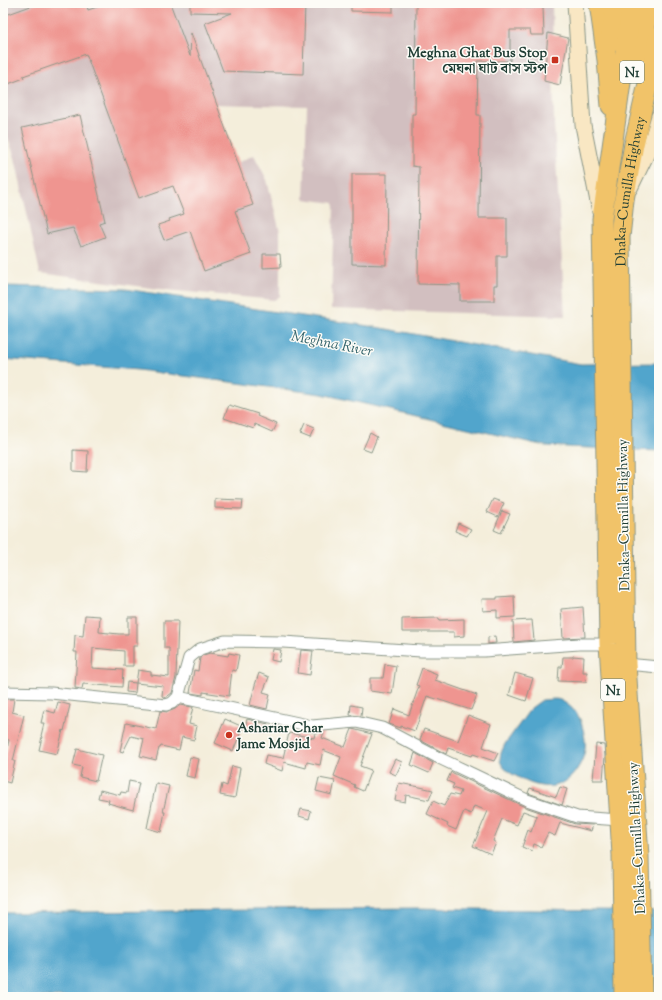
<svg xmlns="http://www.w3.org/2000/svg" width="662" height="1000" viewBox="0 0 662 1000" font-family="'Sorts Mill Goudy','Noto Serif Bengali',serif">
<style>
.industrial{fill:#d2bfc0}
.water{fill:#51a5cc;stroke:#387180}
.building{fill:#ef9590}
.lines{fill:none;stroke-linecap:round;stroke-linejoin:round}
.street-casing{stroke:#8a9688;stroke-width:13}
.secondary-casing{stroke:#8a9688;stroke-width:17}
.highway-casing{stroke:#8a9688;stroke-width:21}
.street{stroke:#fff;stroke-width:11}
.secondary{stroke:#f9e7c3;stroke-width:15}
.highway{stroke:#f1c369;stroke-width:19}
.poi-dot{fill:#c8321e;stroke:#fdfcf7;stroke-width:1.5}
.labels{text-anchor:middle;stroke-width:3;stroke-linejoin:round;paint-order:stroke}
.shield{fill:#fdfcf7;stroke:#62766e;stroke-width:1}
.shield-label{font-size:13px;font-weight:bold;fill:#1f3d34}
.poi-label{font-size:14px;font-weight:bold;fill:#1f3d34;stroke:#fdfcf7;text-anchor:end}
.street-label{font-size:14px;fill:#1f3d34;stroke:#fdfcf7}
.water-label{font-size:15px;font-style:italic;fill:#306169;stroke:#fdfcf7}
</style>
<rect width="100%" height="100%" fill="#fdfcf7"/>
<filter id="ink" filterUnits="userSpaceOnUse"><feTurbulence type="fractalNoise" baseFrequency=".025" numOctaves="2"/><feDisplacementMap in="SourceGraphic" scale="8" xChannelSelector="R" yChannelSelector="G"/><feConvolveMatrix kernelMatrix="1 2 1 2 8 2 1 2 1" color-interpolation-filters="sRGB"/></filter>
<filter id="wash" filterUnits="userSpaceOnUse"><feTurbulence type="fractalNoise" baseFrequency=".012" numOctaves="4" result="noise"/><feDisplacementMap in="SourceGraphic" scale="16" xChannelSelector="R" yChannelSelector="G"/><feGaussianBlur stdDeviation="0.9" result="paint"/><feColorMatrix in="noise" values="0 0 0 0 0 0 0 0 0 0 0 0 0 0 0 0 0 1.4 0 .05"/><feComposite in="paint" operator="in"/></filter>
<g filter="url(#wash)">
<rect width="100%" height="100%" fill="#f4eedb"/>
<path class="industrial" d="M3 3H552L554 123 565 316 331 309 334 203 304 199 307 106 210 104 237 163 254 155 267 180 280 232V296L274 300 167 290 40 273 15 158 3 124Z"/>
<g class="water">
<path d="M3 286 125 289 375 327 581 364 659 363V451L545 446 322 394 138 370 3 359Z"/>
<path d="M542 700C547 700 556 698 560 700 569 704 579 714 581 722 586 739 588 750 579 766 564 793 539 790 516 776 509 773 500 766 500 759 500 753 503 749 505 744L531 708Z"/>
<path d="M414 908 659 912V997H3V913Z"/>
</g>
<g id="blocks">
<g class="building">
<path d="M39 3H86L88 10 109 3H170L190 56 191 33 253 205 235 211 251 254 204 271 190 231 164 240 158 225 170 221 169 219 184 214 173 186 139 198 86 54 23 76 24 78 3 86V16Z"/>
<path d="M190 3H305L303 74 223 71 205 23 232 13 190 12Z"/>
<path d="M351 3H393V12L351 11Z"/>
<path d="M416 3H478V5L514 6V3H526V8L543 7 544 35H531L530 30H510V61H478L477 115H480L479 218H507V256H497V285H494V301H460V285L418 284 419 167 412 166V114H415Z"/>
<path d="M548 33 568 38 560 85 544 81Z"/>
<path d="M80 115 105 221 99 223 105 237 81 246 73 228 47 234 22 128Z"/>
<path d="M352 174H387L386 265 352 264Z"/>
<path d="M263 254H280L281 267 263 268Z"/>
<path d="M229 405 258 414 257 416 276 424 272 432 254 424 253 428 224 418Z"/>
<path d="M304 425 314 429 310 438 300 434Z"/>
<path d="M370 433 377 437 371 452 363 449Z"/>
<path d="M73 450 88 451 87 472 73 471Z"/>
<path d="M215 499 243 500 242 509 215 508Z"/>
<path d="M493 499 504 503 498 517 487 512Z"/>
<path d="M502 511 510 514 501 533 494 530Z"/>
<path d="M458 523 471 529 467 536 455 531Z"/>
<path d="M514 596 515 617 497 618V610L483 611 482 599H497V597Z"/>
<path d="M583 607 585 637 563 638 561 609Z"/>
<path d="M85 615 100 616 99 632 119 634H128V617H137V646H133V666H124V651L93 648 92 668 123 670 122 687 83 684 82 689 75 688 77 652H74L75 635 83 636Z"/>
<path d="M439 618V620L464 619V636L454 637V632H402V619Z"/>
<path d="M532 620 534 640 514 642 513 621Z"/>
<path d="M164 621H178L176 677 172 693 165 698 162 696 163 686 136 683 138 670 151 672V675L169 677V648H164Z"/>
<path d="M495 636 496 643 488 644V637Z"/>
<path d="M273 649 281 650 279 662 271 660Z"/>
<path d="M301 650 313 651 310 675 298 673Z"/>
<path d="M210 653 228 656 229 653 239 655 236 671 232 670 229 696 203 692V695L190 693 194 670 198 671 200 658 203 655Z"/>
<path d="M573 656 584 657 583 672H587L586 682 558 681 559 667H562L563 657H573Z"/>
<path d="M385 664 396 666 392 694 370 691V678H383Z"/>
<path d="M422 668 437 674 435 680 477 695 471 710 427 696 415 731 401 726V728L389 724 394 709 409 715 419 686 416 685Z"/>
<path d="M259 673 269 677 263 692 270 694 267 709 250 705 255 685Z"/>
<path d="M515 673 533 678 526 701 509 695Z"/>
<path d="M127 682 136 683 135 693 126 692Z"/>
<path d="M4 699H14L12 712 24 715 13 761H15L10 783 3 781V758L5 759 9 740 3 738Z"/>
<path d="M58 702 70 705 64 731 63 730 57 754 39 750 42 737 41 736 44 723H41L44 710 55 713Z"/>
<path d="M180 705 193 707 189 724 197 726 194 740 182 737 179 750 161 746 160 748H159L156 760 140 756 144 739 131 736 123 752 120 751 126 723 156 729 160 711 168 712 175 709Z"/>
<path d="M351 705 362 707 361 716 350 715Z"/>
<path d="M468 715 491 724 483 747 498 753 494 761 473 754 472 756 448 748 446 754 420 740 424 729 458 741Z"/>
<path d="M225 719 243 727 233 751 215 743Z"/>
<path d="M247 719 268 724 265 733 245 728Z"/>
<path d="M352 729 372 734 360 766 371 770 363 791 354 787 355 785 334 776 341 757 323 750 320 765 307 762 306 768 284 762 282 771 264 764 266 755 283 758 289 733 314 738 315 733 324 732 322 738 345 747Z"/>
<path d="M596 744 604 745 605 756 603 780H593Z"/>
<path d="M77 749 102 755 96 781 80 777 82 767 73 765Z"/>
<path d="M415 753 433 763 429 773 411 765Z"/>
<path d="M190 757 199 759 195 778 186 776Z"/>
<path d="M395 759 402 762 396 775 389 772Z"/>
<path d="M232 766 240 768 235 798 220 795 222 784 227 786Z"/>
<path d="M451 772 525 807 575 824 593 825 591 831 560 823 555 836 548 833 541 847 534 844 532 851 522 847 528 830 531 832 537 816 523 811 517 825 502 819 493 841 496 843 491 854 473 846 488 811 474 806 471 814 464 811 456 830 447 826 448 824 427 814 433 801 444 806 450 794 459 796 461 791 452 788 454 784 447 781Z"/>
<path d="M319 778 335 781 332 795 316 791Z"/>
<path d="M129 781 139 783 133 810 108 803 109 800 98 798 100 790 120 795 121 792 127 793Z"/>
<path d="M156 783 169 786 163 812H165L161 832 147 828Z"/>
<path d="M399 783 420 787 433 790 429 800 406 795 405 802 395 800Z"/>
<path d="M560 787 567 789 562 805 528 793 530 788 556 797Z"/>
<path d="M301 809 311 811 309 819 299 816Z"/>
</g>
</g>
</g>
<g filter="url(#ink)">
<use href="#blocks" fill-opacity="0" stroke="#8a9688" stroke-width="1"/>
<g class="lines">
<defs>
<g id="street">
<path d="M626 664 659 667"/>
<path d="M3 692 51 693 166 705 172 703 178 697 189 658 200 649 225 641 283 642 421 651H484L579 644H609"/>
<path d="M178 697 312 726 356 722 382 728 439 758 527 800 577 817 620 820"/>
</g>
<g id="secondary">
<path d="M575 3 583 125 600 212"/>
<path d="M630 188 650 147 659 116"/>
</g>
<g id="highway">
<path d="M599 3 607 60 611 106"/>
<path d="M610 43 616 3"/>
<path d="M634 65 651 3"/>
<path d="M624 997 622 855 609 644 602 219 632 3"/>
<path id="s1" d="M642 997 639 856 626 664 620 237 624 200 634 144 659 36"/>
</g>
</defs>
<use href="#street" class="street-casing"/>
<use href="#secondary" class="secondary-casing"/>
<use href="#highway" class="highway-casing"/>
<use href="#street" class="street"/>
<use href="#secondary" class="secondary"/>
<use href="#highway" class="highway"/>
</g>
</g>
<g class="poi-dot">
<rect x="551" y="56" width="8" height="8" rx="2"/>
<circle cx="229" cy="735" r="4"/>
</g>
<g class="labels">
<g class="shield">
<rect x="620" y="61" width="24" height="22" rx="3"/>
<rect x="601" y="679" width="24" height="22" rx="3"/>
</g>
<g class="shield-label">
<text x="632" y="77">N1</text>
<text x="613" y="695">N1</text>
</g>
<g class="poi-label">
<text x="547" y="57">Meghna Ghat Bus Stop<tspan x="547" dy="16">মেঘনা ঘাট বাস স্টপ</tspan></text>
<text x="237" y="732" text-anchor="start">Ashariar Char<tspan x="237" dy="16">Jame Mosjid</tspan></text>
</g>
<g class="street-label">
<text dy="5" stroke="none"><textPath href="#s1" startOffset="807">Dhaka–Cumilla Highway</textPath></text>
<text transform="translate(623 515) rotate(-91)" y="5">Dhaka–Cumilla Highway</text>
<text transform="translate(636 838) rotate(-93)" y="5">Dhaka–Cumilla Highway</text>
</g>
<g class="water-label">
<text transform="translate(332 343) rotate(11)" y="5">Meghna River</text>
</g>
</g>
<rect width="662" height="1000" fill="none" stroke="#fdfcf7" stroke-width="16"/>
</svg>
